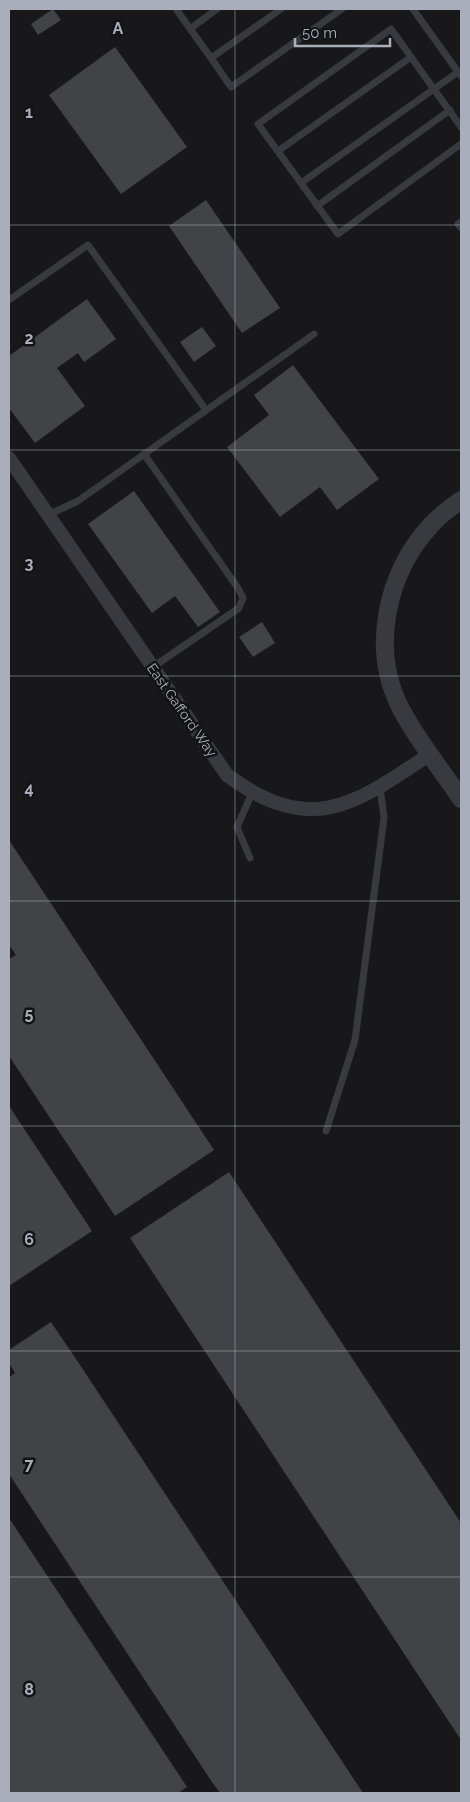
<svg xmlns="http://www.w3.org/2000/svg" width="470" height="1802" viewBox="0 0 470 1802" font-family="Raleway,sans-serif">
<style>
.building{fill:#424347}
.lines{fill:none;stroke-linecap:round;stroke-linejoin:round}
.service{stroke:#393a3f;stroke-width:7}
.minor{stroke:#393a3f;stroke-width:14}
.tertiary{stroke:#393a3f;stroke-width:18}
.grid{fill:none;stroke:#aaaeba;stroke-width:1;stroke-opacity:0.55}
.labels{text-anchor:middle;stroke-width:5;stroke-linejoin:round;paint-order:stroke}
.street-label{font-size:14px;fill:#aaaeba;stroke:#131315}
.grid-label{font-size:16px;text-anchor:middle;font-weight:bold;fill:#aaaeba;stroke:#131315;stroke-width:5;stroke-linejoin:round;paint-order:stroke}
</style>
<rect width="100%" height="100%" fill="#18181a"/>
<g class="building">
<path d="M53 9 61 20 38 35 31 24Z"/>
<path d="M115 47 187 147 121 194 49 95Z"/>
<path d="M206 200 280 308 242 333 169 226Z"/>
<path d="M87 299 116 339 84 362 78 353 57 368 85 406 35 443 9 408V356Z"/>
<path d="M202 327 216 346 194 362 180 342Z"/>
<path d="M293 365 379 479 337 510 320 487 280 517 227 447 269 415 254 395Z"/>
<path d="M134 491 220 612 198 627 175 596 152 613 88 524Z"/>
<path d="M262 622 275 643 253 657 239 637Z"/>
<path d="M9 840 214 1150 115 1216 9 1056V959L16 955 9 945Z"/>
<path d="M9 1106 92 1231 9 1286Z"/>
<path d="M229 1172 461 1523V1740L130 1238Z"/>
<path d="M51 1322 78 1362 363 1793H220L212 1782 9 1474V1377L15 1373 9 1363V1350Z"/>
<path d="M9 1518 187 1787 178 1793H9Z"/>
</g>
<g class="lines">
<g class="service">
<path d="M176 9 211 58"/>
<path d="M281 9 211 58 231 87 342 9"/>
<path d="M413 9 461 76"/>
<path d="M190 29 217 9"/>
<path d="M461 127 391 29 258 124 338 234 461 144"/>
<path d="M278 151 411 57"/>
<path d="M301 183 458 72"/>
<path d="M317 206 450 110"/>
<path d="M461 222 458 224 461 228"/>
<path d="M9 300 88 245 206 410"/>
<path d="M144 454 238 588 243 598 239 608 153 667"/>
<path d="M48 515 78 501 314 334"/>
<path d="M250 858 237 827 252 793"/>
<path d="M326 1131 355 1040 384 818 380 787"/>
</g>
<path class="minor" d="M9 458 227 775C311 837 354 805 430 754"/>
<path class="tertiary" d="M461 500C451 507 440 515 432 524 387 572 370 647 400 707 417 740 441 769 461 799"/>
</g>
<path class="grid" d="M235 9V1793M9 225H461M9 450H461M9 676H461M9 901H461M9 1126H461M9 1351H461M9 1577H461"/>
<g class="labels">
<g class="street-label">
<text transform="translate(182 710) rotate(55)" y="5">East Gafford Way</text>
</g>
</g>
<g class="grid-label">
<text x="118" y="34">A</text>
<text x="29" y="118">1</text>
<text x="29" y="344">2</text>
<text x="29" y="569">3</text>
<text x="29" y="794">4</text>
<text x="29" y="1019">5</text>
<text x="29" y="1245">6</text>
<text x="29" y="1470">7</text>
<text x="29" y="1695">8</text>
</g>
<rect width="470" height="1802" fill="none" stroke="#aaaeba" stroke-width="20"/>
<path d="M295 38v8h95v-8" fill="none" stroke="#aaaeba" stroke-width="2.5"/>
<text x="302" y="38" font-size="15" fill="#aaaeba" stroke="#131315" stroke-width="4" paint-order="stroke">50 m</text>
</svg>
